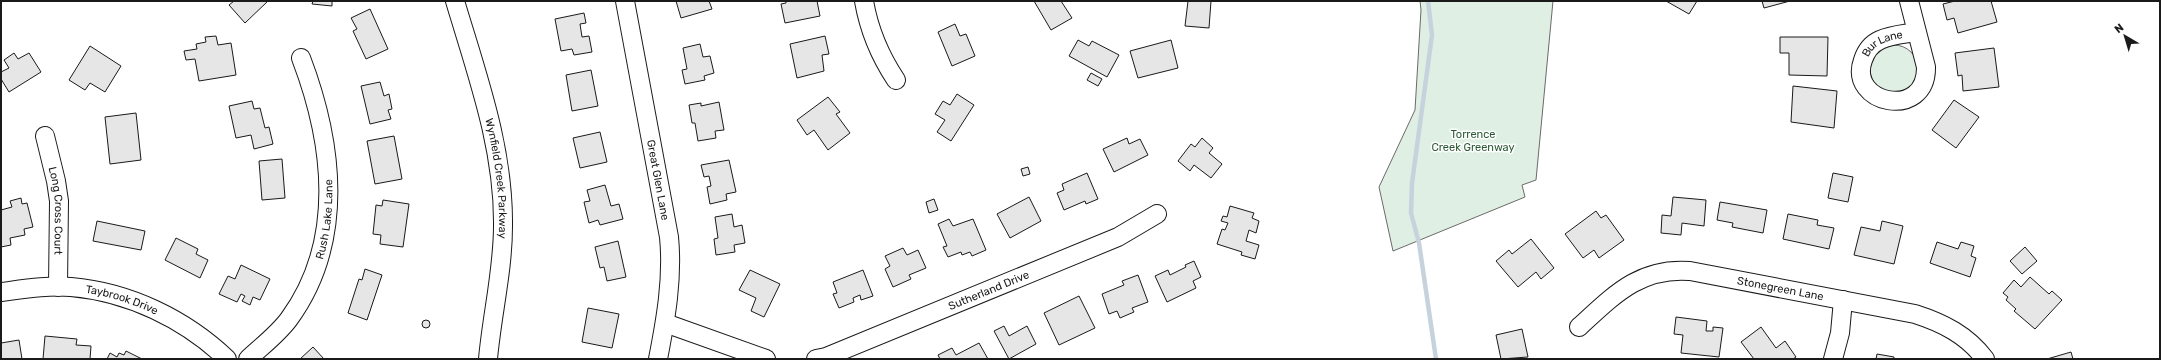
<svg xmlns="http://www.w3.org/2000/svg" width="2161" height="360" viewBox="0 0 2161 360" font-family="Rubik,sans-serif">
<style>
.green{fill:#e0efe3;stroke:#6a6a6a}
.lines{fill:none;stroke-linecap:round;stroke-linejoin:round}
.stream{stroke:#c6d2dc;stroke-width:4.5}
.building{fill:#e6e6e6;stroke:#1a1a1a}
.minor-casing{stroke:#1a1a1a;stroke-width:20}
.minor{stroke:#fff;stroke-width:18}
.labels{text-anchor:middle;stroke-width:3;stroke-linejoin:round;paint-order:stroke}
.street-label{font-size:11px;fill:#1a1a1a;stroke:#fff}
.park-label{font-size:11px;fill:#2b5a34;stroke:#fff}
</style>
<rect width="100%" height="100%" fill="#fff"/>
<g class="green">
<path d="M1420 1H1553L1536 180 1522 185 1525 197 1393 251 1379 187 1415 110 1421 10Z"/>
<circle cx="1894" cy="69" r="24"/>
</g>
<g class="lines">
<path class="stream" d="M1428 1 1432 35 1412 183 1411 213 1419 243 1436 359"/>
</g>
<g class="building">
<path d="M234 1H268L245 23 229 5Z"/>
<path d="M313 1H332V6L312 4Z"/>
<path d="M676 1H709L712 9 681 18Z"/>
<path d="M786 1H817L820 16 785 23 781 4 786 3Z"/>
<path d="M1034 1H1061L1072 18 1051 30Z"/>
<path d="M1188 1H1211L1209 28 1185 26Z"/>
<path d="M1666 1H1697L1689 14Z"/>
<path d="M1762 1H1790L1764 8Z"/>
<path d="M1955 1H1991L1997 22 1958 33 1954 18 1947 20 1943 4Z"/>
<path d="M370 9 388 49 366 59 353 31 357 29 351 18Z"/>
<path d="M584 13 586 23 580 24 582 37 589 36 592 52 574 55 572 49 561 51 555 19Z"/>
<path d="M955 24 960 36 966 34 975 56 952 66 938 32Z"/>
<path d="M216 36 218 45 231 43 236 75 199 81 195 59 186 60 184 51 197 49 196 44 206 42 205 37Z"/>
<path d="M825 36 829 54 822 55 824 71 797 78 790 44Z"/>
<path d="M1780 37H1828L1827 76 1789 75V53H1780Z"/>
<path d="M1078 40 1089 46 1092 41 1119 55 1107 77 1069 56Z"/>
<path d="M1171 40 1178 68 1138 78 1130 51Z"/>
<path d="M700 44 703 57 710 56 714 73 704 76 705 80 685 84 682 70 687 69 683 48Z"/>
<path d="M90 46 121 66 105 92 90 83 85 90 69 80Z"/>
<path d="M1994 48 1999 87 1963 91 1962 75 1958 76 1955 53Z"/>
<path d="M14 53 18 59 29 53 41 72 9 92 1 79V72L9 68 4 60Z"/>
<path d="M591 70 598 106 572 111 566 75Z"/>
<path d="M1091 73 1102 79 1098 86 1087 80Z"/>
<path d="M380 82 384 96 389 94 392 109 388 110 391 119 370 124 361 86Z"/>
<path d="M1793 86 1837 91 1834 128 1791 122Z"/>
<path d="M957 94 974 105 951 141 937 132 945 120 935 114 943 101 950 105Z"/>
<path d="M828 97 840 112 836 114 850 133 828 150 814 130 807 135 797 120Z"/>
<path d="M1954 100 1979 117 1956 148 1932 130Z"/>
<path d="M252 101 254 109 260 108 265 128 269 127 273 144 254 149 251 135 236 138 229 106Z"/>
<path d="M719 102 724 130 715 131 716 138 698 141 695 123H692L689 105 701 103V106Z"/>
<path d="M136 113 141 160 110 164 105 117Z"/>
<path d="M600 132 607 162 580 168 573 138Z"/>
<path d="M394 136 402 179 375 184 367 141Z"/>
<path d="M1127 138 1129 144 1140 139 1148 155 1114 172 1103 149Z"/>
<path d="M1202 138 1213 148 1209 153 1222 164 1211 178 1194 165 1190 171 1178 161 1191 144 1195 147Z"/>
<path d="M282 159 285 198 262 200 259 161Z"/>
<path d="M729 160 736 192 726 194 727 200 710 204 707 187 711 186 709 176 704 177 701 165Z"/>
<path d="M1028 167 1030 174 1023 176 1021 169Z"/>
<path d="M1087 173 1098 199 1086 204 1085 201 1064 210 1057 193 1064 190 1062 184Z"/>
<path d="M1833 173 1853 177 1848 202 1828 198Z"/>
<path d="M605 185 611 206 619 204 623 219 600 225 598 220 589 223 584 202 590 201 587 190Z"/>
<path d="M1029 197 1041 221 1010 238 997 214Z"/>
<path d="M1673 197 1706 200 1704 226 1682 223 1681 235 1661 233 1662 215 1671 216Z"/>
<path d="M21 198 22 204 27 203 33 227 24 229 25 235 10 238 11 245 1 247V210L12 207 10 201Z"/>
<path d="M934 199 938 210 929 213 926 202Z"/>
<path d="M383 200 409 204 403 247 380 244 381 235 373 234 376 205 382 206Z"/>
<path d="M1720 202 1767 210 1763 233 1732 227 1733 223 1717 220Z"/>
<path d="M1230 206 1254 213 1252 218 1259 221 1256 233 1249 230 1246 241 1259 245 1255 259 1241 255 1242 252 1217 244 1222 229 1225 230 1228 223 1221 221 1223 216 1227 217Z"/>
<path d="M1596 211 1601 218 1606 215 1624 240 1599 258 1594 250 1583 258 1565 234Z"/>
<path d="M732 214 734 227 742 225 745 243 734 245 735 252 716 255 714 239 718 238 715 217Z"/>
<path d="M1788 214 1818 220 1817 225 1834 228 1829 249 1783 239Z"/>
<path d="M949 219 953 226 973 219 986 250 972 256 970 252 962 255 961 252 948 257 943 247 947 246 938 224Z"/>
<path d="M97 221 145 231 141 250 93 241Z"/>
<path d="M1882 221 1903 226 1894 264 1854 255 1861 227 1880 231Z"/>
<path d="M176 238 198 249 196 254 208 260 200 278 165 260Z"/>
<path d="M1531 239 1554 268 1541 279 1536 272 1518 287 1496 261 1509 250 1512 254Z"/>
<path d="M618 241 626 277 607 281 604 267 600 268 595 247Z"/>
<path d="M1937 242 1958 249 1961 242 1974 246 1971 256 1976 258 1970 277 1930 263Z"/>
<path d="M2025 247 2037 261 2022 274 2010 261Z"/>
<path d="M903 248 907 255 918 250 926 268 909 275 911 279 893 287 885 269 890 266 885 256Z"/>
<path d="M1194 261 1201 277 1193 281 1196 288 1167 302 1155 276 1168 270 1170 275 1186 267 1185 265Z"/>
<path d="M241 265 270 279 260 300 253 297 250 305 242 301 245 296 241 294 237 302 219 294 228 276 235 279Z"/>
<path d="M365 269 382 275 367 320 348 313 359 279 362 280Z"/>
<path d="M750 270 780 284 764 317 751 311 756 298 739 290Z"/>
<path d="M863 270 873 296 861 300 860 295 853 298 854 302 839 308 833 294 837 293 833 282Z"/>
<path d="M1138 275 1148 302 1132 308 1134 312 1120 318 1117 311 1109 314 1102 294 1124 285 1122 281Z"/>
<path d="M2030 277 2049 294 2052 291 2062 300 2035 329 2014 311 2016 309 2006 300 2008 297 2003 293 2014 280 2021 287Z"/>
<path d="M1079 296 1095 328 1059 345 1044 313Z"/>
<path d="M588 308 619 314 612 348 582 342Z"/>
<path d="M1676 317 1707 321 1706 331H1713V327L1723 328 1719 357 1681 353 1683 335 1674 334Z"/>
<circle cx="426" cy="324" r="4"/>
<path d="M1004 326 1009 336 1027 326 1036 344 1009 359 994 331Z"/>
<path d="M1761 327 1776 348 1785 341 1796 357 1793 359H1754L1741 342Z"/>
<path d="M1522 329 1528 357 1501 359 1496 335Z"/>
<path d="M45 336 77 339 76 345 91 346 90 359H43Z"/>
<path d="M19 340 22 359H1V343Z"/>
<path d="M979 343 988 359H940L938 355 952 348 956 355Z"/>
<path d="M313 347 324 359H300Z"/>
<path d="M126 351 142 359H107L110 353 117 357 119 353 124 355Z"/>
<path d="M2071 352 2073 359H2047Z"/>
<path d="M1877 354 1894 357V359H1876Z"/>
</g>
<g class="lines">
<defs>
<g id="minor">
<path id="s1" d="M455 1C477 75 504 148 503 226 503 271 492 314 488 359"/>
<path id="s2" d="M625 1 669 237C673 278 666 318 658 359"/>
<path d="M864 1C869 30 880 56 896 80"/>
<path id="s3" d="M1909 1 1926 67C1927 121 1847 104 1863 60 1866 51 1871 44 1880 40 1890 35 1905 34 1916 32"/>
<path id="s4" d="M45 136 56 181 59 201 58 287"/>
<path id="s5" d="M1 292C24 289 48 285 71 287 129 292 185 319 227 359"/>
<path d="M665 323 766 359"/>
<path id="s6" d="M1579 327C1614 295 1640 267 1690 271L1915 314C1943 323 1967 335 1985 359"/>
<path id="s7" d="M248 359C262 346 278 334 289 319 346 241 333 142 301 58"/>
<path id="s8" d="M816 359 826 357 1118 237 1157 214"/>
<path d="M1833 359 1840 333 1843 300"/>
</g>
</defs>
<use href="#minor" class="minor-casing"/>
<use href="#minor" class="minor"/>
</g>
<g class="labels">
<g class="street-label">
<text dy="4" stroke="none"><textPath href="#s3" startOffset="209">Bur Lane</textPath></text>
<text dy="4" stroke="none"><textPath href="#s1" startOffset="183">Wynfield Creek Parkway</textPath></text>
<text dy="4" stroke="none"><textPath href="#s2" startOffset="182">Great Glen Lane</textPath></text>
<text dy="4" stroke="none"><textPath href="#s4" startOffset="76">Long Cross Court</textPath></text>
<text dy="4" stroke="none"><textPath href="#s7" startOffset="165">Rush Lake Lane</textPath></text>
<text dy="4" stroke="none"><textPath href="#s6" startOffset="221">Stonegreen Lane</textPath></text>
<text dy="4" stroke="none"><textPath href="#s8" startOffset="186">Sutherland Drive</textPath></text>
<text dy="4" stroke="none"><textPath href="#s5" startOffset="123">Taybrook Drive</textPath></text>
</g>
<g class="park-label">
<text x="1473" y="138">Torrence<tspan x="1473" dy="13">Creek Greenway</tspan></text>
</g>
</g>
<rect width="2161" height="360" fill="none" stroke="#1a1a1a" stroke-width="4"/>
<g transform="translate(2125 36) rotate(322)" stroke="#ffffff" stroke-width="3" paint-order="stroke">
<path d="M0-3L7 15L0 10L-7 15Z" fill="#1a1a1a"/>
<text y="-6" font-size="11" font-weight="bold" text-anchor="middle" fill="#1a1a1a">N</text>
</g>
</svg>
